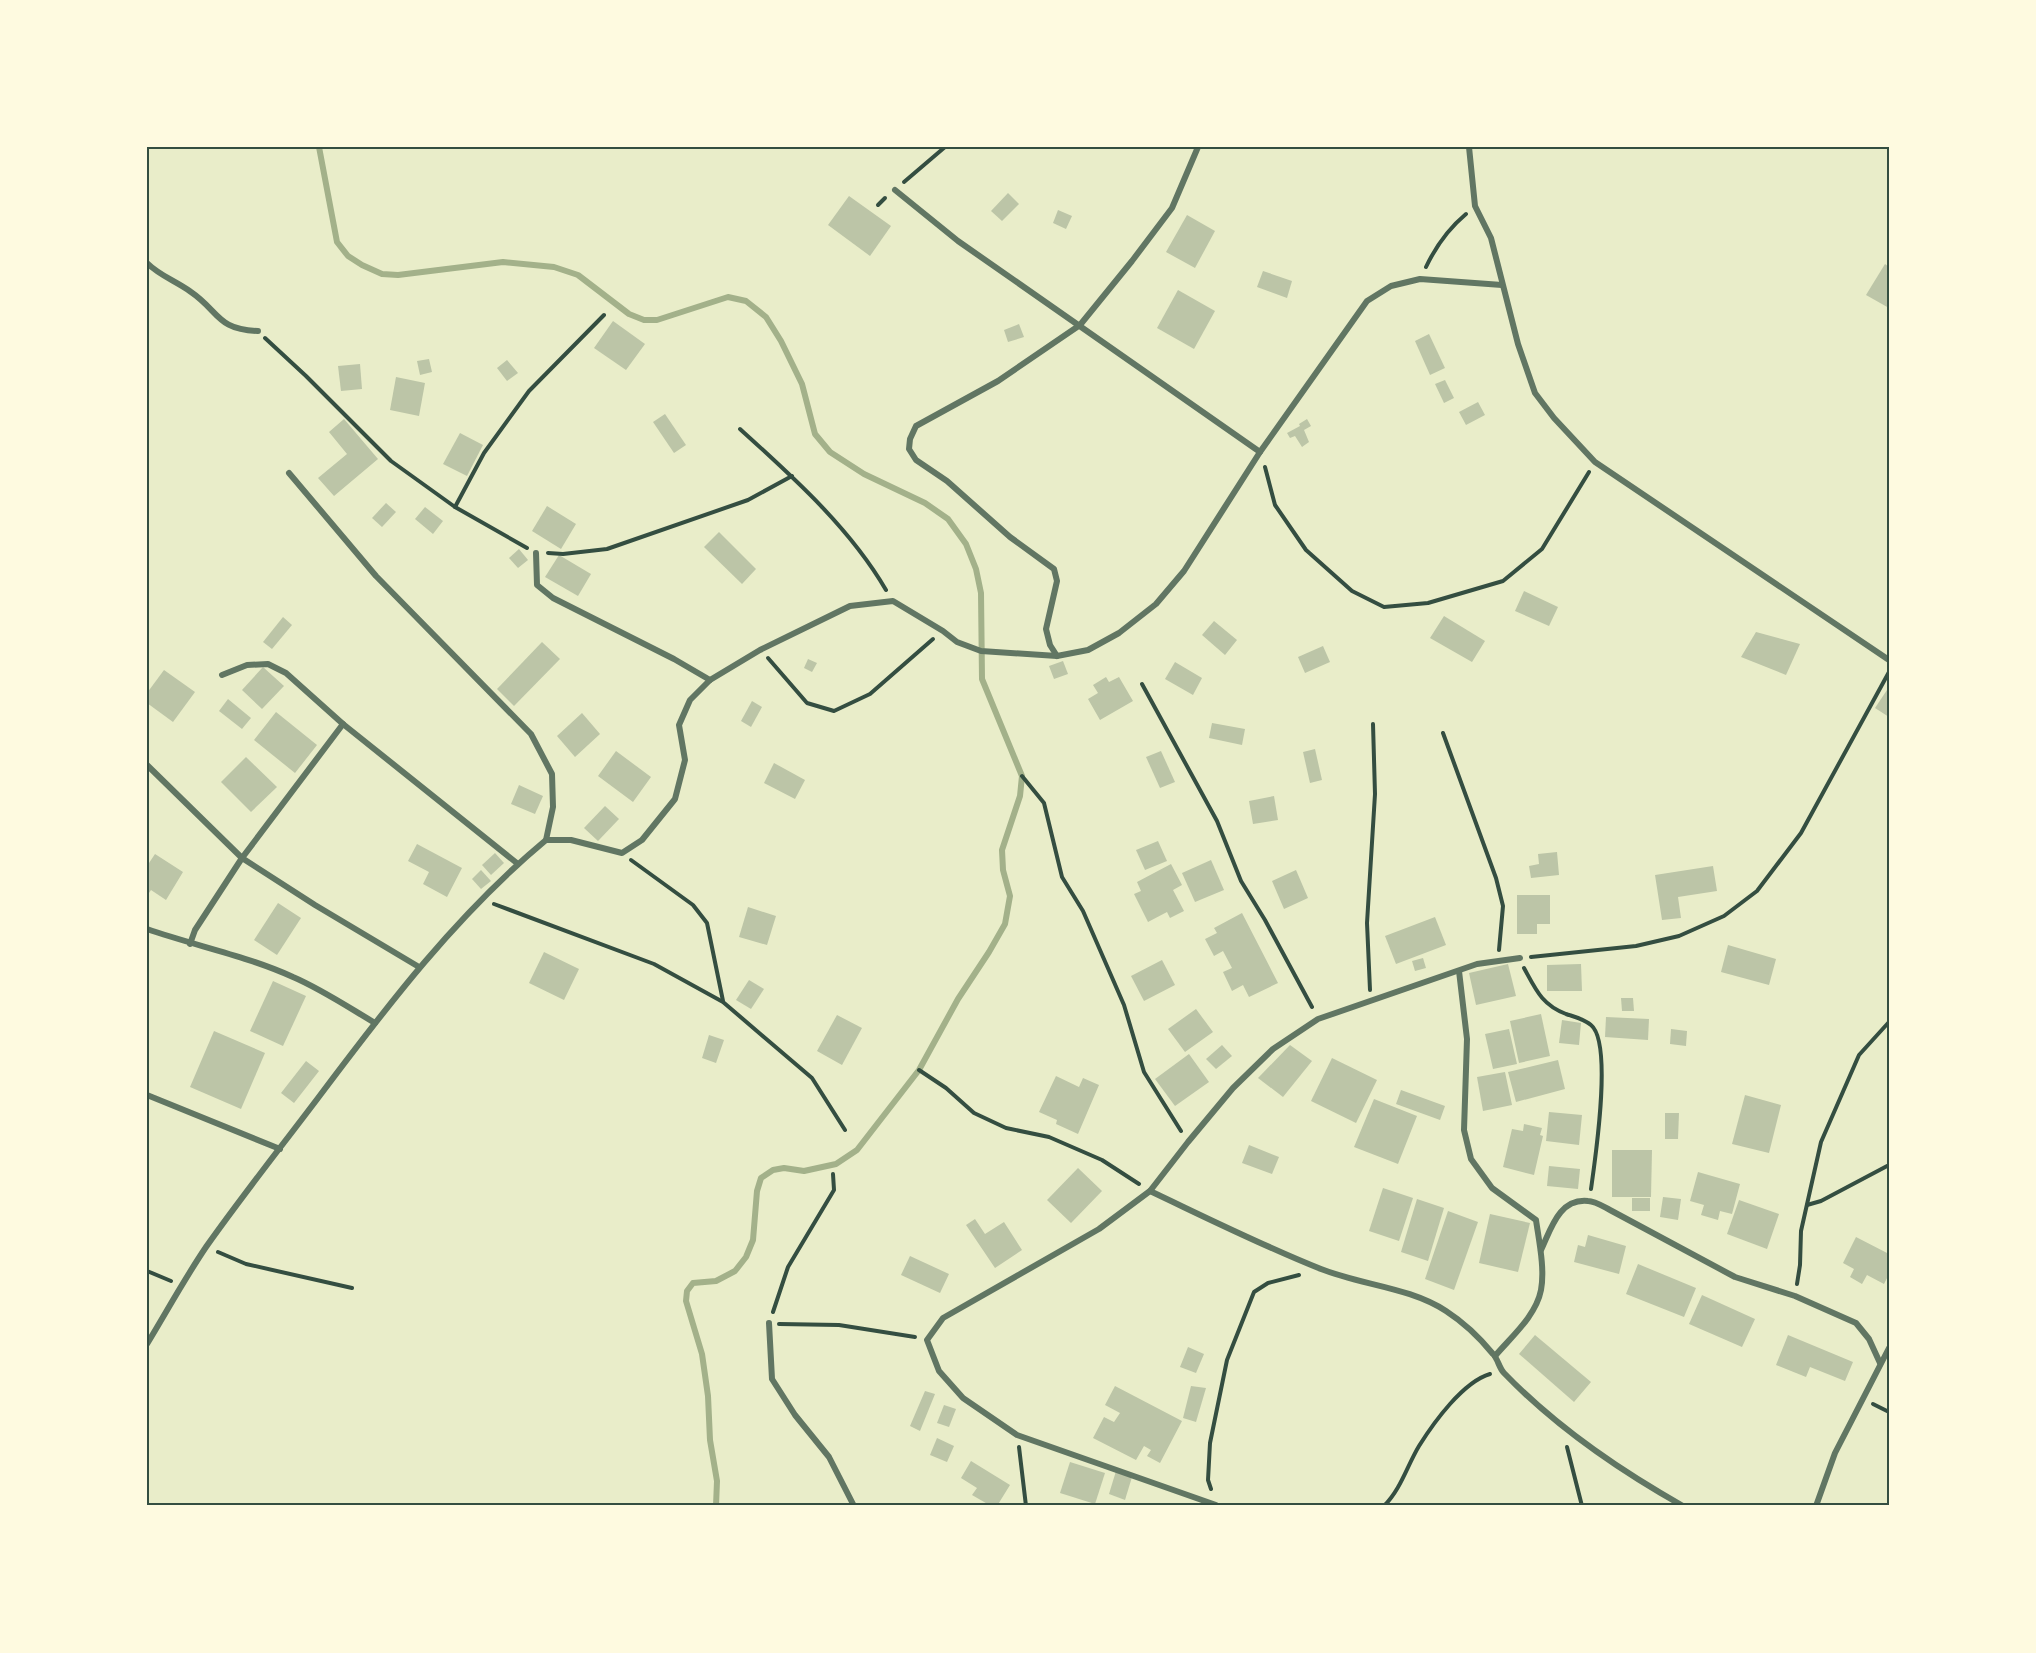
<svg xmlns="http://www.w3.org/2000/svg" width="2036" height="1653" viewBox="0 0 2036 1653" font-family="Barlow,sans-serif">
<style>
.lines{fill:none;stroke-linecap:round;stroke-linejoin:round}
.stream{stroke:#a3b18a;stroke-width:6}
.building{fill:#bcc5a7}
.path{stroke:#344e41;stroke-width:4}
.minor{stroke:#617663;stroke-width:6}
.neatline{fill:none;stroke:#344e41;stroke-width:2}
</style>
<rect width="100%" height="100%" fill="#e9edc9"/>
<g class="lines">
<path class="stream" d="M319 147 337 242 348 256 362 265 382 274 398 275 503 262 554 267 578 275 629 314 644 320H657L728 297 746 301 766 317 781 341 802 384 815 434 830 452 864 474 925 503 948 519 966 544 976 569 981 593 982 679 1022 776 1020 796 1002 850 1003 870 1010 896 1005 924 989 952 958 999 919 1070 857 1150 836 1164 804 1171 784 1168 773 1170 761 1178 757 1191 753 1240 746 1257 735 1271 716 1281 693 1283 687 1291 686 1301 702 1354 708 1396 710 1440 717 1481 716 1506"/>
</g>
<g class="building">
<path d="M1008 193 1019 204 1002 221 991 211Z"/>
<path d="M849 196 891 226 870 256 828 225Z"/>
<path d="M1058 210 1072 216 1066 229 1053 223Z"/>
<path d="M1187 215 1215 231 1195 268 1166 252Z"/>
<path d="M1885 264 1889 267V308L1866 295Z"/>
<path d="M1263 271 1292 281 1287 298 1257 287Z"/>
<path d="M1178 290 1215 311 1194 349 1157 328Z"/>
<path d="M613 321 645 344 626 370 594 348Z"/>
<path d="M1019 324 1024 337 1008 342 1004 330Z"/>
<path d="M1429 334 1445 368 1430 375 1415 341Z"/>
<path d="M429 359 432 372 420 375 417 361Z"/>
<path d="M507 360 518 373 507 381 497 368Z"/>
<path d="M360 364 362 389 341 391 338 366Z"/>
<path d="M396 377 425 383 419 416 390 410Z"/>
<path d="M1445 380 1454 398 1444 403 1435 384Z"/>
<path d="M1478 402 1485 415 1466 425 1459 412Z"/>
<path d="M665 414 686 445 674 453 653 422Z"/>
<path d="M344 419 378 459 334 496 318 478 347 454 329 432Z"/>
<path d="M1307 419 1311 426 1304 430 1309 442 1302 447 1295 436 1290 438 1287 433 1300 426 1299 424Z"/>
<path d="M460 433 483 445 467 476 443 464Z"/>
<path d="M386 503 396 512 382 527 372 518Z"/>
<path d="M547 506 576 524 561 549 532 531Z"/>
<path d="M425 507 443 521 433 534 415 519Z"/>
<path d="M719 532 756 569 742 584 704 547Z"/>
<path d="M519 549 528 560 518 568 509 558Z"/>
<path d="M559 555 591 574 578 596 545 577Z"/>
<path d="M1524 591 1558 607 1549 626 1515 611Z"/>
<path d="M1444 616 1485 641 1472 662 1430 638Z"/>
<path d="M283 617 292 625 272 649 263 642Z"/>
<path d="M1214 621 1237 640 1225 655 1202 635Z"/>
<path d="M1756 632 1800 644 1786 675 1741 657Z"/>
<path d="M542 642 560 659 514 706 497 689Z"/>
<path d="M1323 646 1330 662 1305 673 1298 657Z"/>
<path d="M808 659 817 663 812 672 804 668Z"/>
<path d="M1063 661 1068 674 1054 679 1049 666Z"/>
<path d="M1175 662 1202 678 1193 695 1165 679Z"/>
<path d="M263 667 284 686 262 709 242 690Z"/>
<path d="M164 670 195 692 173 722 147 703V693Z"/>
<path d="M1106 677 1109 682 1119 677 1133 701 1100 720 1088 699 1098 693 1093 685Z"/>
<path d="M1889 687V717L1875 708Z"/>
<path d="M228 699 251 718 242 729 219 711Z"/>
<path d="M752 701 762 707 751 727 741 721Z"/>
<path d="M276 712 317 745 295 773 254 740Z"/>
<path d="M582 713 600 734 575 757 557 736Z"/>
<path d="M1212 723 1245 729 1242 745 1209 738Z"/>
<path d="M1315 749 1322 780 1310 783 1303 752Z"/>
<path d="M616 751 651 777 633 802 598 776Z"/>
<path d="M1161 751 1175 782 1160 788 1146 757Z"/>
<path d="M246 757 277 787 251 812 221 782Z"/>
<path d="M774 763 805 780 795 799 764 783Z"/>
<path d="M519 785 543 796 535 814 511 804Z"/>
<path d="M1274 796 1278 820 1253 824 1249 801Z"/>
<path d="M605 806 619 819 598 841 584 828Z"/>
<path d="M1158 841 1167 861 1145 870 1136 850Z"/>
<path d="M417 844 462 868 447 897 423 884 429 872 408 861Z"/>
<path d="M1557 852 1559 875 1531 878 1529 866 1539 864 1538 854Z"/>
<path d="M495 853 504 863 491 875 482 865Z"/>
<path d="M155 854 183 872 166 900 151 890 147 896V866Z"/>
<path d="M1211 860 1224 890 1195 902 1182 873Z"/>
<path d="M1171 864 1182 885 1173 890 1184 911 1170 918 1167 912 1148 922 1134 894 1141 891 1137 882Z"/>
<path d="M1713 866 1717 891 1678 897 1681 918 1662 920 1655 875Z"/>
<path d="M481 870 491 881 481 889 472 879Z"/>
<path d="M1296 870 1308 898 1284 909 1272 881Z"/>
<path d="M1517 895H1550V924H1537V934H1517Z"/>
<path d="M278 903 301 918 277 955 254 940Z"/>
<path d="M748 907 776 916 767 945 739 937Z"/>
<path d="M1242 913 1278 983 1249 997 1243 985 1232 991 1223 972 1232 968 1223 951 1214 956 1205 939 1217 933 1214 928Z"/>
<path d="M1435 917 1446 945 1396 964 1385 936Z"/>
<path d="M1728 945 1776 959 1769 985 1721 972Z"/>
<path d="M544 952 579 969 564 1000 529 983Z"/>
<path d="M1423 958 1426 968 1415 971 1412 961Z"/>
<path d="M1162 960 1175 985 1144 1001 1131 976Z"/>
<path d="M1508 964 1516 996 1476 1005 1469 973Z"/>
<path d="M1581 964 1582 991H1547V965Z"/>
<path d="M749 980 764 989 751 1009 736 1000Z"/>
<path d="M273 981 306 996 283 1046 250 1031Z"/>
<path d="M1621 998H1633L1634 1011H1622Z"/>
<path d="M1196 1009 1213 1032 1185 1052 1168 1029Z"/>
<path d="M1541 1014 1550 1056 1519 1063 1510 1021Z"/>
<path d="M837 1015 862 1028 842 1065 817 1051Z"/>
<path d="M1606 1017 1649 1019 1648 1040 1605 1037Z"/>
<path d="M1562 1020 1581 1023 1579 1045 1559 1043Z"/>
<path d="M1509 1029 1517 1064 1493 1069 1485 1034Z"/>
<path d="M1671 1029 1687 1031 1686 1046 1670 1044Z"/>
<path d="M214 1031 265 1053 241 1109 190 1087Z"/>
<path d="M709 1035 724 1040 716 1063 702 1058Z"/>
<path d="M1222 1045 1232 1056 1216 1069 1206 1059Z"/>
<path d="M1290 1045 1312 1061 1283 1097 1258 1078Z"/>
<path d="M1189 1054 1209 1082 1175 1106 1155 1079Z"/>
<path d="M1332 1058 1377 1080 1356 1123 1311 1101Z"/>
<path d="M1558 1060 1565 1089 1516 1102 1508 1072Z"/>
<path d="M306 1061 319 1071 294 1103 281 1093Z"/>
<path d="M1505 1072 1512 1105 1483 1111 1477 1077Z"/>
<path d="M1056 1076 1079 1087 1083 1078 1099 1085 1078 1134 1056 1124 1057 1120 1039 1112Z"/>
<path d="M1401 1090 1445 1106 1440 1120 1396 1104Z"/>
<path d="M1745 1095 1781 1105 1769 1153 1732 1144Z"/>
<path d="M1374 1099 1417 1116 1398 1164 1354 1147Z"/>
<path d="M1549 1112 1582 1115 1579 1145 1546 1141Z"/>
<path d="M1665 1113H1679L1678 1139H1665Z"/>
<path d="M1524 1124 1542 1128 1540 1135 1543 1136 1534 1175 1503 1167 1512 1129 1523 1131Z"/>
<path d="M1249 1145 1279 1157 1272 1174 1242 1163Z"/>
<path d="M1612 1150H1652L1651 1197H1612Z"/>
<path d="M1549 1166 1580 1169 1578 1189 1547 1186Z"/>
<path d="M1078 1168 1102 1191 1071 1223 1047 1200Z"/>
<path d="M1698 1172 1740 1184 1732 1214 1720 1211 1718 1220 1701 1215 1704 1205 1690 1201Z"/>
<path d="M1383 1188 1413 1198 1399 1241 1369 1231Z"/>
<path d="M1663 1197 1681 1199 1678 1220 1660 1217Z"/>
<rect x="1632" y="1198" width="18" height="13"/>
<path d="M1417 1199 1444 1208 1428 1261 1401 1252Z"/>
<path d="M1739 1200 1779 1214 1767 1249 1727 1234Z"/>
<path d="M1448 1211 1478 1222 1454 1290 1425 1279Z"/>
<path d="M1490 1214 1530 1223 1518 1272 1479 1263Z"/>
<path d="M975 1219 985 1234 1004 1222 1022 1250 995 1268 966 1225Z"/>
<path d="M1588 1235 1626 1246 1619 1274 1574 1262 1578 1245 1585 1247Z"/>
<path d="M1856 1237 1889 1254V1274L1884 1284 1867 1275 1862 1284 1850 1277 1854 1269 1843 1263Z"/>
<path d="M910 1256 949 1274 940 1293 901 1275Z"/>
<path d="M1638 1264 1696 1288 1684 1317 1626 1294Z"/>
<path d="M1702 1295 1755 1319 1742 1347 1689 1324Z"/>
<path d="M1535 1335 1591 1382 1574 1402 1519 1354Z"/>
<path d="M1788 1335 1853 1362 1845 1381 1810 1367 1806 1377 1776 1365Z"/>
<path d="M1188 1347 1204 1354 1196 1373 1180 1367Z"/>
<path d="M1115 1386 1182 1421 1160 1463 1147 1456 1151 1450 1144 1446 1136 1460 1093 1438 1104 1417 1114 1422 1120 1413 1105 1405Z"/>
<path d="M1191 1386 1206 1388 1196 1422 1183 1418Z"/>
<path d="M925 1391 935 1394 920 1431 910 1426Z"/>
<path d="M944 1405 956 1409 949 1427 937 1423Z"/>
<path d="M937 1438 954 1446 947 1462 930 1455Z"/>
<path d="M971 1461 1010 1485 997 1506H991L972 1495 977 1488 961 1478Z"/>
<path d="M1070 1462 1105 1473 1095 1504 1060 1493Z"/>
<path d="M1116 1471 1132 1477 1125 1500 1109 1494Z"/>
</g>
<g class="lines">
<g class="path">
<path d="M904 182 945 147"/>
<path d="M878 205 885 198"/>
<path d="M1426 267C1436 246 1448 229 1466 214"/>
<path d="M265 338 306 376 391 461 455 507 527 548"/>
<path d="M740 429C793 477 850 528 886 590"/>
<path d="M1265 467 1275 505 1306 550 1352 591 1384 607 1428 603 1503 581 1542 549 1589 472"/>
<path d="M455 507 484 453 529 391 604 315"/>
<path d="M548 553 563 554 607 549 748 500 792 476"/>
<path d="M768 658 807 703 834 711 870 694 933 639"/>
<path d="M1142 684 1217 821 1241 881 1265 920 1312 1007"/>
<path d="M1443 733 1496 878 1503 906 1499 950"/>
<path d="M1022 776 1044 803 1062 877 1083 911 1124 1005 1144 1072 1181 1131"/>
<path d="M631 860 693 905 707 923 723 1001"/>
<path d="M494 904 654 964 723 1002 812 1078 845 1130"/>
<path d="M1531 957 1636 946 1679 936 1724 916 1757 891 1801 833 1889 672"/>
<path d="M1524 968C1536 990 1542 1005 1566 1014 1575 1017 1584 1019 1591 1025 1613 1043 1595 1160 1591 1189"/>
<path d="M1370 990 1367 923 1375 794 1373 724"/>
<path d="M919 1070 946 1088 974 1113 1006 1128 1049 1137 1102 1160 1139 1184"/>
<path d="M1807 1205 1821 1201 1889 1165"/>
<path d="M218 1252 246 1264 352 1288"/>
<path d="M147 1271 171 1281"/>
<path d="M1797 1284 1800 1265 1801 1231 1821 1142 1859 1055 1889 1022"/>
<path d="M773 1312 788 1267 834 1190 833 1174"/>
<path d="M779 1324 839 1325 915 1337"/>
<path d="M1873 1404 1889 1412"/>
<path d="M1019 1447 1026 1506"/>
<path d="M1567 1447 1582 1506"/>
<path d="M1211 1489 1208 1480 1210 1443 1227 1360 1254 1292 1268 1283 1299 1275"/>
<path d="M147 1504 149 1506"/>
<path d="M1384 1506C1401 1489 1407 1466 1419 1446 1434 1422 1463 1382 1490 1374"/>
</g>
<g class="minor">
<path d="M1469 147 1475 206 1491 238 1518 344 1535 393 1554 418 1595 462 1889 660"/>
<path d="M895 190 958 241 1260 452"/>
<path d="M147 263C160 276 176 281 191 292 219 311 217 330 258 331"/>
<path d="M289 473 376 576 531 734 552 774 553 807 546 840"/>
<path d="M536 553 537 585 553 598 674 659 710 680"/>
<path d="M1057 656 1050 645 1046 629 1057 581 1054 569 1010 537 947 481 916 460 909 449 910 439 916 426 998 381 1080 325 1132 261 1172 208 1198 147"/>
<path d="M222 675 247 665 268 664 286 673 343 724 518 864"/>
<path d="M147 765 242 858 315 905 419 967"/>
<path d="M147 929C196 946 247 956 293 977 321 989 348 1007 375 1023"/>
<path d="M190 944 195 930 242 858 343 724"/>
<path d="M1459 971 1467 1039 1464 1130 1471 1159 1492 1188 1536 1220C1539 1241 1545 1269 1541 1290 1536 1316 1511 1337 1495 1356"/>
<path d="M147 1095 280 1149"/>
<path d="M1150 1191C1207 1218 1263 1246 1321 1269 1361 1285 1409 1287 1446 1311 1463 1322 1480 1338 1493 1354 1498 1359 1499 1368 1504 1373 1555 1426 1619 1470 1683 1506"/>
<path d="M1541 1250C1551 1229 1559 1198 1588 1201 1595 1201 1604 1207 1610 1210L1735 1277 1795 1296 1856 1323 1869 1339 1880 1363"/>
<path d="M769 1323 772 1379 795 1415 829 1457 854 1506"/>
<path d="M147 1344C167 1311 185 1278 206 1247 242 1196 281 1147 318 1098 387 1006 457 914 546 840H571L622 853 642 840 675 799 685 760 679 725 690 700 710 680 760 650 850 606 893 601 943 631 957 642 981 651 1057 656 1088 650 1119 633 1156 604 1184 571 1260 452 1367 301 1391 286 1420 279 1502 285"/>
<path d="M1216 1505 1017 1435 963 1398 939 1371 927 1340 943 1318 1099 1229 1150 1191 1188 1142 1233 1088 1273 1049 1318 1019 1477 964 1520 958"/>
<path d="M1816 1506 1835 1453 1889 1348"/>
</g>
</g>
<rect width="2036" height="1653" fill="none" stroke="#fefae0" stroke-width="297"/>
<rect x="148" y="148" width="1740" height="1356" class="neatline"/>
</svg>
